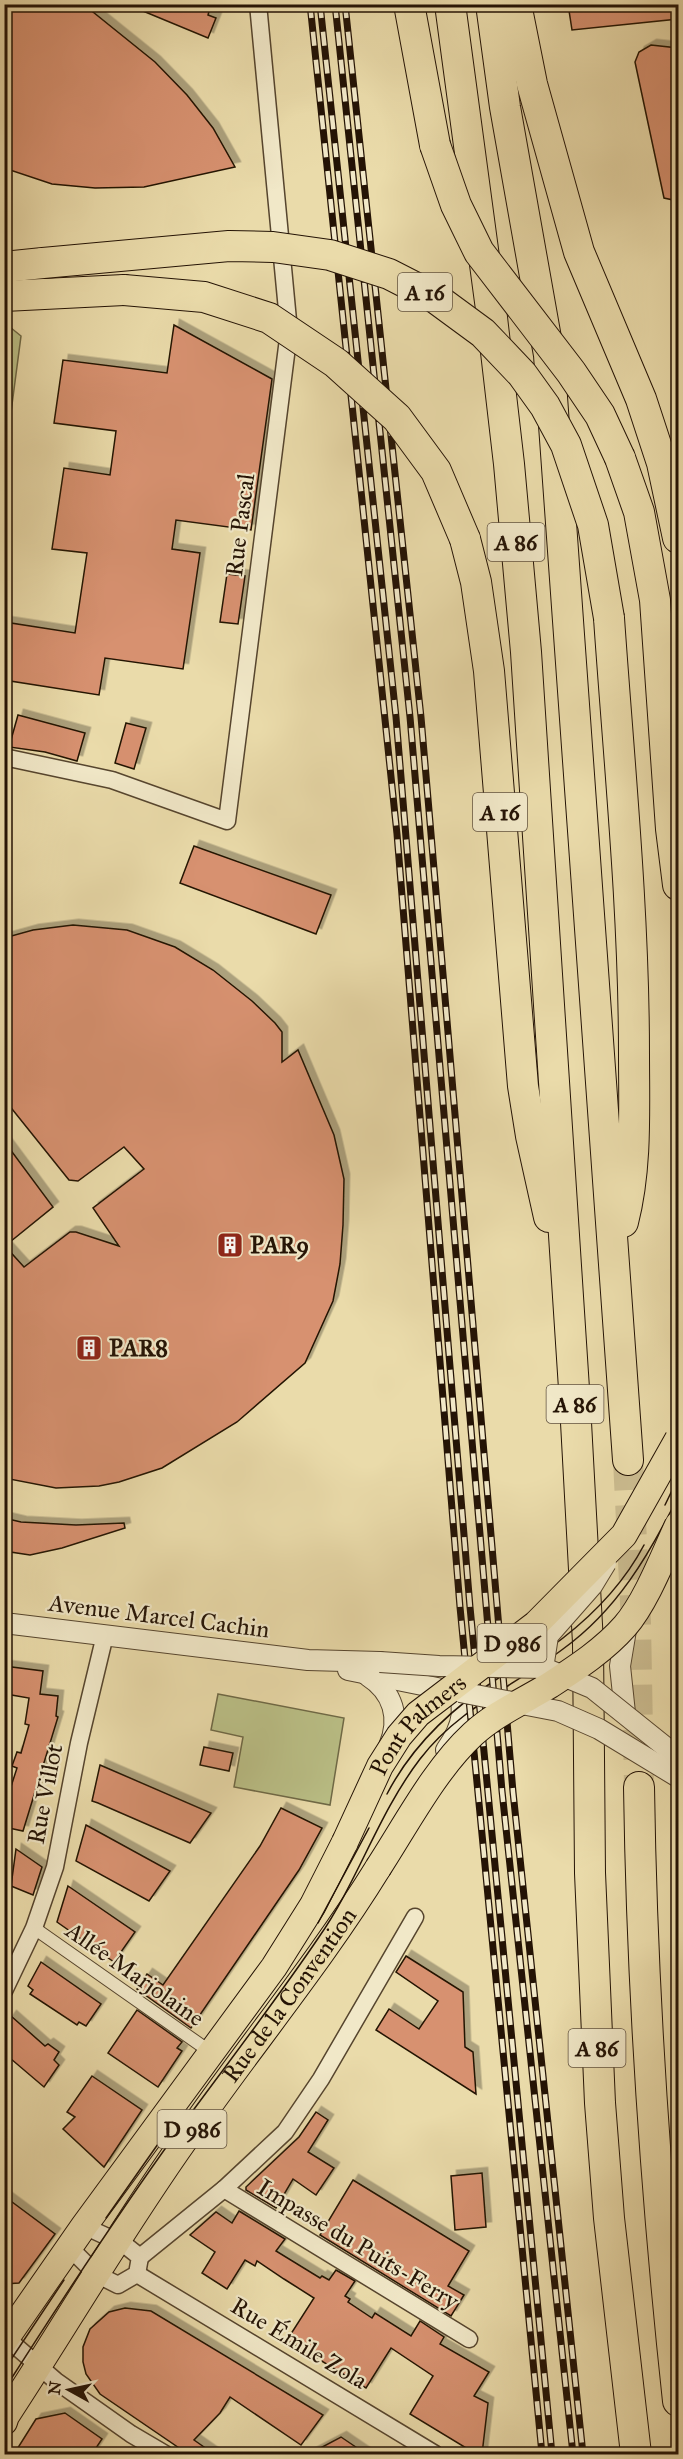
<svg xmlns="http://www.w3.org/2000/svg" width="683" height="2459" viewBox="0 0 683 2459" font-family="'IM FELL Great Primer',serif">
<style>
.green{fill:#babf86;stroke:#6f6946;stroke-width:1.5}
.building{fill:#d7916f;stroke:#241305;stroke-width:1.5;filter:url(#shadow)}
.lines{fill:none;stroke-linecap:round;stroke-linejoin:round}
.motorway-tunnel{stroke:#ccbd91;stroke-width:30;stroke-dasharray:30 15;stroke-linecap:butt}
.pedestrian-casing{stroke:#56452e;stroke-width:14}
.minor-casing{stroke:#56452e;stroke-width:19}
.tertiary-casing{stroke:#56452e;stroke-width:22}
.primary-casing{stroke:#241305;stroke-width:28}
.motorway-casing{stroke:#241305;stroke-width:32}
.pedestrian{stroke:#f1e8c8;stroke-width:12}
.minor{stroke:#f1e8c8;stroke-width:16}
.tertiary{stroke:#f1e8c8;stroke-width:20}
.primary{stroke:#eadbaa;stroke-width:26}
.motorway{stroke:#eadbaa;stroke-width:30}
.tram{stroke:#241305;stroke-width:1.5}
.rail-casing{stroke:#241305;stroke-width:7}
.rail{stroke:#f1e8c8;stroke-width:4.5;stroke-dasharray:14;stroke-linecap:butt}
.tertiary-bridge-casing{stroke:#56452e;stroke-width:22;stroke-linecap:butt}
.primary-bridge-casing{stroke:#241305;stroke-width:28;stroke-linecap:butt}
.motorway-bridge-casing{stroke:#241305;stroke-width:32;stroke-linecap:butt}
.tertiary-bridge{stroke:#f1e8c8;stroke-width:20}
.primary-bridge{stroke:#eadbaa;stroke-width:26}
.motorway-bridge{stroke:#eadbaa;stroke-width:30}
.labels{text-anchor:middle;stroke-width:4.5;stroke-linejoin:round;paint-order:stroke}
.shield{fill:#f1e8c8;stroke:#625340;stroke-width:1.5}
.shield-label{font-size:22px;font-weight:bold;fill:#241305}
.street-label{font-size:24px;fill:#241305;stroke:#f1e8c8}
.poi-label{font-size:24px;font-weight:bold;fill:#241305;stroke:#f1e8c8;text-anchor:start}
</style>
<defs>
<filter id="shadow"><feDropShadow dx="5.5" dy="-5.5" stdDeviation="0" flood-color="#0004"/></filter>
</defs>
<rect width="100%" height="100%" fill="#eadbaa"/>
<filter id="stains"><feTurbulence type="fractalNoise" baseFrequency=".00333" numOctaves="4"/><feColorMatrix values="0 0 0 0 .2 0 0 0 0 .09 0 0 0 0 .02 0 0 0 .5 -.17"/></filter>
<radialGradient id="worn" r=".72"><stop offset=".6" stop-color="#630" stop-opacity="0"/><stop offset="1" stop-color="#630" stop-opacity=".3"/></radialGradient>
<g class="green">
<path d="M5 323 21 336 5 458 4 323Z"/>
<path d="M218 1694 344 1718 330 1805 234 1787 243 1737 211 1730Z"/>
</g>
<g class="building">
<path d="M4 4H83L155 62 187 95 213 128 235 167 144 187 95 188 52 184 4 168Z"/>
<path d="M126 4H211L208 15 216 18 208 38Z"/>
<path d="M568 4H678V19L572 30Z"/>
<path d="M651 45 678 48V201L664 198 635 62 639 52Z"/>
<path d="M174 325 272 379 251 530 176 520 172 549 200 553 183 669 105 658 99 695 4 680V622L75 633 87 553 52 549 64 468 110 475 116 431 54 423 63 360 167 373Z"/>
<path d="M227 574 245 576 238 624 220 622Z"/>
<path d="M18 715 85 733 77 761 45 752 9 747Z"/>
<path d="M126 723 146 728 134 769 115 763Z"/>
<path d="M194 846 331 895 316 934 180 883Z"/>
<path d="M73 925 127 930 175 947 213 970 252 1001 275 1023 282 1032V1062L298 1050 334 1135 344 1179 343 1225 340 1264 333 1301 305 1363 237 1422 162 1468 119 1482 99 1486 56 1488 4 1478V1141L53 1207 5 1246 24 1267 70 1232H76L119 1246 93 1208 144 1169 124 1147 78 1181 69 1180 4 1099V938L33 930Z"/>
<path d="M4 1518 21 1522 76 1525 124 1523 125 1528 62 1548 30 1555 4 1551Z"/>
<path d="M4 1666 43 1671 40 1694 58 1696 56 1716 58 1717 23 1831 4 1827V1799H7L17 1768 12 1766 17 1752 21 1753 29 1725 25 1724 29 1698 6 1694Z"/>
<path d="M204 1747 233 1753 229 1771 200 1765Z"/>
<path d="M100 1765 211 1813 190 1843 98 1803 92 1801Z"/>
<path d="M281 1808 322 1828 299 1870 191 2028 137 1989 147 1974 163 1985 260 1846Z"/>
<path d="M86 1825 170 1871 149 1901 76 1861Z"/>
<path d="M16 1849 42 1867 33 1895 11 1886Z"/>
<path d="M68 1886 135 1932 114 1962 57 1922Z"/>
<path d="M406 1956 463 1992 465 2047 473 2052 476 2094 376 2030 389 2009 419 2029 438 2001 396 1972Z"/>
<path d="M41 1962 101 2004 86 2026 79 2022 77 2025 30 1994 33 1990 28 1986Z"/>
<path d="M137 2010 182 2042 177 2048 182 2051 158 2087 108 2053Z"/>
<path d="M11 2016 45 2046 48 2044 59 2052 54 2060 59 2065 44 2087 4 2053V2026Z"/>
<path d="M92 2076 142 2110 104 2167 63 2129 75 2117 67 2112Z"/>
<path d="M316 2112 328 2120 308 2152 334 2168 316 2195 293 2179 276 2208 246 2190V2187L299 2137Z"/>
<path d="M482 2173 486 2227 455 2230 451 2176Z"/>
<path d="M353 2180 469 2251 448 2286 464 2295 451 2316 320 2235Z"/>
<path d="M4 2196 55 2234 19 2283 4 2284Z"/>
<path d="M239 2211 285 2239 276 2251 320 2278 322 2276 329 2280 336 2270 355 2281 345 2296 350 2299 348 2302 372 2318 375 2313 411 2336 420 2321 444 2337 440 2344 489 2372 474 2396 488 2403 482 2454H476L410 2414 433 2376 391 2348 366 2388 287 2340 314 2298 284 2279 257 2261 255 2266 245 2260 227 2289 202 2273 215 2252 190 2235 216 2212 232 2223Z"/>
<path d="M125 2308 151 2311 323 2415 301 2445 230 2397 220 2413 194 2440 214 2454H188L100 2394 86 2374 83 2362V2347L90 2329 109 2312Z"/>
<path d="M65 2413 102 2439 92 2454H65L61 2452 51 2454H14L36 2419Z"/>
<path d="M341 2437 366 2454H309Z"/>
</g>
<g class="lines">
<path class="motorway-tunnel" d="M628 1460 636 1623 639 1787"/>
<defs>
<path id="pedestrian" d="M34 1928 212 2053"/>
<g id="minor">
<path d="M4 757 112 780 227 821 289 331 258 4"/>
<path d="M4 1991 34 1928 55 1867 79 1743 105 1635"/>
<path d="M224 2189 469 2339"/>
<path d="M69 2247 96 2274 118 2285 137 2274 140 2257 125 2245 84 2226"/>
<path d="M140 2257 224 2189 285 2132 321 2079 415 1917"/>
<path d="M137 2274 435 2454"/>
<path d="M4 2336 56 2381 131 2434 165 2454"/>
</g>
<g id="tertiary">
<path d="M4 1623 308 1660 380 1662"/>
<path d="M348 1670 457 1692"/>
<path d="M368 1676C393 1692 401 1718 389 1746"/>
<path d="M625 1713 620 1666 627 1624"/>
<path d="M446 1750C465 1723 466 1708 454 1677"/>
</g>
<g id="primary">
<path d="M4 2341 84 2226 274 1967 313 1905 345 1842"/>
<path id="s1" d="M4 2422 6 2416C67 2323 122 2228 186 2138 249 2047 320 1962 378 1868"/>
</g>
<g id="motorway">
<path d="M409 4 435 145"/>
<path d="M450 4 491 309 509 464 526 652 575 1404 588 1643 590 1873 600 2103 609 2218 636 2454"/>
<path d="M491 4 505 107 549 355 628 1460"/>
<path d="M516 4 532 84 579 252 641 399 662 463 678 538"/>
<path d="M4 267 43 263"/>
<path d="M4 296 124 290"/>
<path d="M620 458 639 512 655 600 671 829 678 885"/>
<path d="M465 539 476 582 489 671 523 1086 531 1136 549 1217"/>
<path d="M609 618C619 763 634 909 634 1054 634 1109 637 1168 623 1222"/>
<path d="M639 1787C642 1993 656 2197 678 2401"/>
</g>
</defs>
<use href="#pedestrian" class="pedestrian-casing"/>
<use href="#minor" class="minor-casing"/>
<use href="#tertiary" class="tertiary-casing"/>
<use href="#primary" class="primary-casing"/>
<use href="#motorway" class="motorway-casing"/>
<use href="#pedestrian" class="pedestrian"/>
<use href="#minor" class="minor"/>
<use href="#tertiary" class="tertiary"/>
<use href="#primary" class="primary"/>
<use href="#motorway" class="motorway"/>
<g class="tram">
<path d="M665 1505 678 1478"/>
<path d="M387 1794C412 1746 452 1708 497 1679 519 1665 543 1654 563 1638 595 1613 625 1581 644 1545"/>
<path d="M318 1923 369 1828"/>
<path d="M106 2218 158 2144"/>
<path d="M4 2370 64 2280"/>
<path d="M4 2390C59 2304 115 2218 175 2135 223 2069 273 2005 319 1937 358 1881 378 1814 420 1759 458 1709 514 1686 563 1649 617 1610 649 1555 678 1497"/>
</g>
<defs>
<g id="rail">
<path d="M310 4 397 834 460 1607 542 2454"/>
<path d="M320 4 396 717 470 1607 552 2454"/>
<path d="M335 4 410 717 502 1791 573 2454"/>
<path d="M345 4 421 717 513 1792 583 2454"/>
</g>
</defs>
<use href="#rail" class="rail-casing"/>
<use href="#rail" class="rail"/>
<defs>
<g id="tertiary-bridge">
<path d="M380 1662 439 1666 544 1668 592 1688 678 1757"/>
<path d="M547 1680 544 1662 548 1636 592 1586 606 1563"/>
<path d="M460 1692 558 1711 599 1729 678 1777"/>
</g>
<g id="primary-bridge">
<path id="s2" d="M345 1842 380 1766 399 1736 418 1714 536 1624 624 1535 678 1439"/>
<path d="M378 1868C406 1825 435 1769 473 1734 496 1713 524 1701 550 1685 576 1668 604 1650 625 1626 646 1602 664 1555 678 1525"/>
</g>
<g id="motorway-bridge">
<path d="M435 145 456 205 479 252 571 372 600 415 620 458"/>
<path d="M43 263 229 246 273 247 330 255 389 274 434 297 483 333 522 374 545 406 566 445 593 525 609 618"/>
<path d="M124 290 204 297 269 318 336 363 397 418 436 471 465 539"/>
</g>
</defs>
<use href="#tertiary-bridge" class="tertiary-bridge-casing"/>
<use href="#primary-bridge" class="primary-bridge-casing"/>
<use href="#motorway-bridge" class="motorway-bridge-casing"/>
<use href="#tertiary-bridge" class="tertiary-bridge"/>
<use href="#primary-bridge" class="primary-bridge"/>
<use href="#motorway-bridge" class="motorway-bridge"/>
</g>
<defs>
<symbol id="building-square" viewBox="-11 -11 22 22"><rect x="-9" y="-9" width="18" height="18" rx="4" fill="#8f2418" stroke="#f1e8c8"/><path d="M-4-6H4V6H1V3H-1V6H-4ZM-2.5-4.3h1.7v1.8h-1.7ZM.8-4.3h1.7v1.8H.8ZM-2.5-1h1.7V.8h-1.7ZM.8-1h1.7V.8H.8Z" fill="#fff"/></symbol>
</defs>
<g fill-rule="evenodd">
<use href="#building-square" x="215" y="1230" width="30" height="30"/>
<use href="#building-square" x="74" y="1333" width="30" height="30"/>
</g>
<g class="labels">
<g class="shield">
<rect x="398" y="273" width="54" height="38" rx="4.5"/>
<rect x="487.5" y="523" width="57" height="38" rx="4.5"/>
<rect x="473" y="793" width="54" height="38" rx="4.5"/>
<rect x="546.5" y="1385" width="57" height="38" rx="4.5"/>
<rect x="477.5" y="1624" width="69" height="38" rx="4.5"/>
<rect x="568.5" y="2029" width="57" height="38" rx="4.5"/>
<rect x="157.5" y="2110" width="69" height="38" rx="4.5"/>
</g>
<g class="shield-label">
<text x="425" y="300">A 16</text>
<text x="516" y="550">A 86</text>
<text x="500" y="820">A 16</text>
<text x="575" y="1412">A 86</text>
<text x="512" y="1651">D 986</text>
<text x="597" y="2056">A 86</text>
<text x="192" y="2137">D 986</text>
</g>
<g class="street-label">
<text transform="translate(240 525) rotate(-83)" y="8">Rue Pascal</text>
<text transform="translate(159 1616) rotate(7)" y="8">Avenue Marcel Cachin</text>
<text dy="8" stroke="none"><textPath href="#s2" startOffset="140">Pont Palmers</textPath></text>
<text transform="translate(45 1794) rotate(-79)" y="8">Rue Villot</text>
<text transform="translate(135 1974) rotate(35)" y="8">Allée Marjolaine</text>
<text dy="8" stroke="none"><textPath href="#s1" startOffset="514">Rue de la Convention</textPath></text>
<text transform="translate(358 2244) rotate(31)" y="8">Impasse du Puits-Ferry</text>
<text transform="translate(299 2343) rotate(31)" y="8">Rue Émile Zola</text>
</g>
<g class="poi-label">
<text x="250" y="1253">PAR9</text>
<text x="109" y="1356">PAR8</text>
</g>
</g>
<rect width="683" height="2459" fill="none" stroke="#eadbaa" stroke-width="24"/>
<rect x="6" y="6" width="671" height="2447" fill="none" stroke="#241305" stroke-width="3"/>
<rect x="12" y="12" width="659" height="2435" fill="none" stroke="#241305" stroke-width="1.5"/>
<g transform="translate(69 2390) rotate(278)" stroke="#f1e8c8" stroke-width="4.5" paint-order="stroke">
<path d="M0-4.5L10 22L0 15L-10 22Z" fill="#241305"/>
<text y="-9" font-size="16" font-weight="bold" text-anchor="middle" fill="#241305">N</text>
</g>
<rect width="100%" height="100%" filter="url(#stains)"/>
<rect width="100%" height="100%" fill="url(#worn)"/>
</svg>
